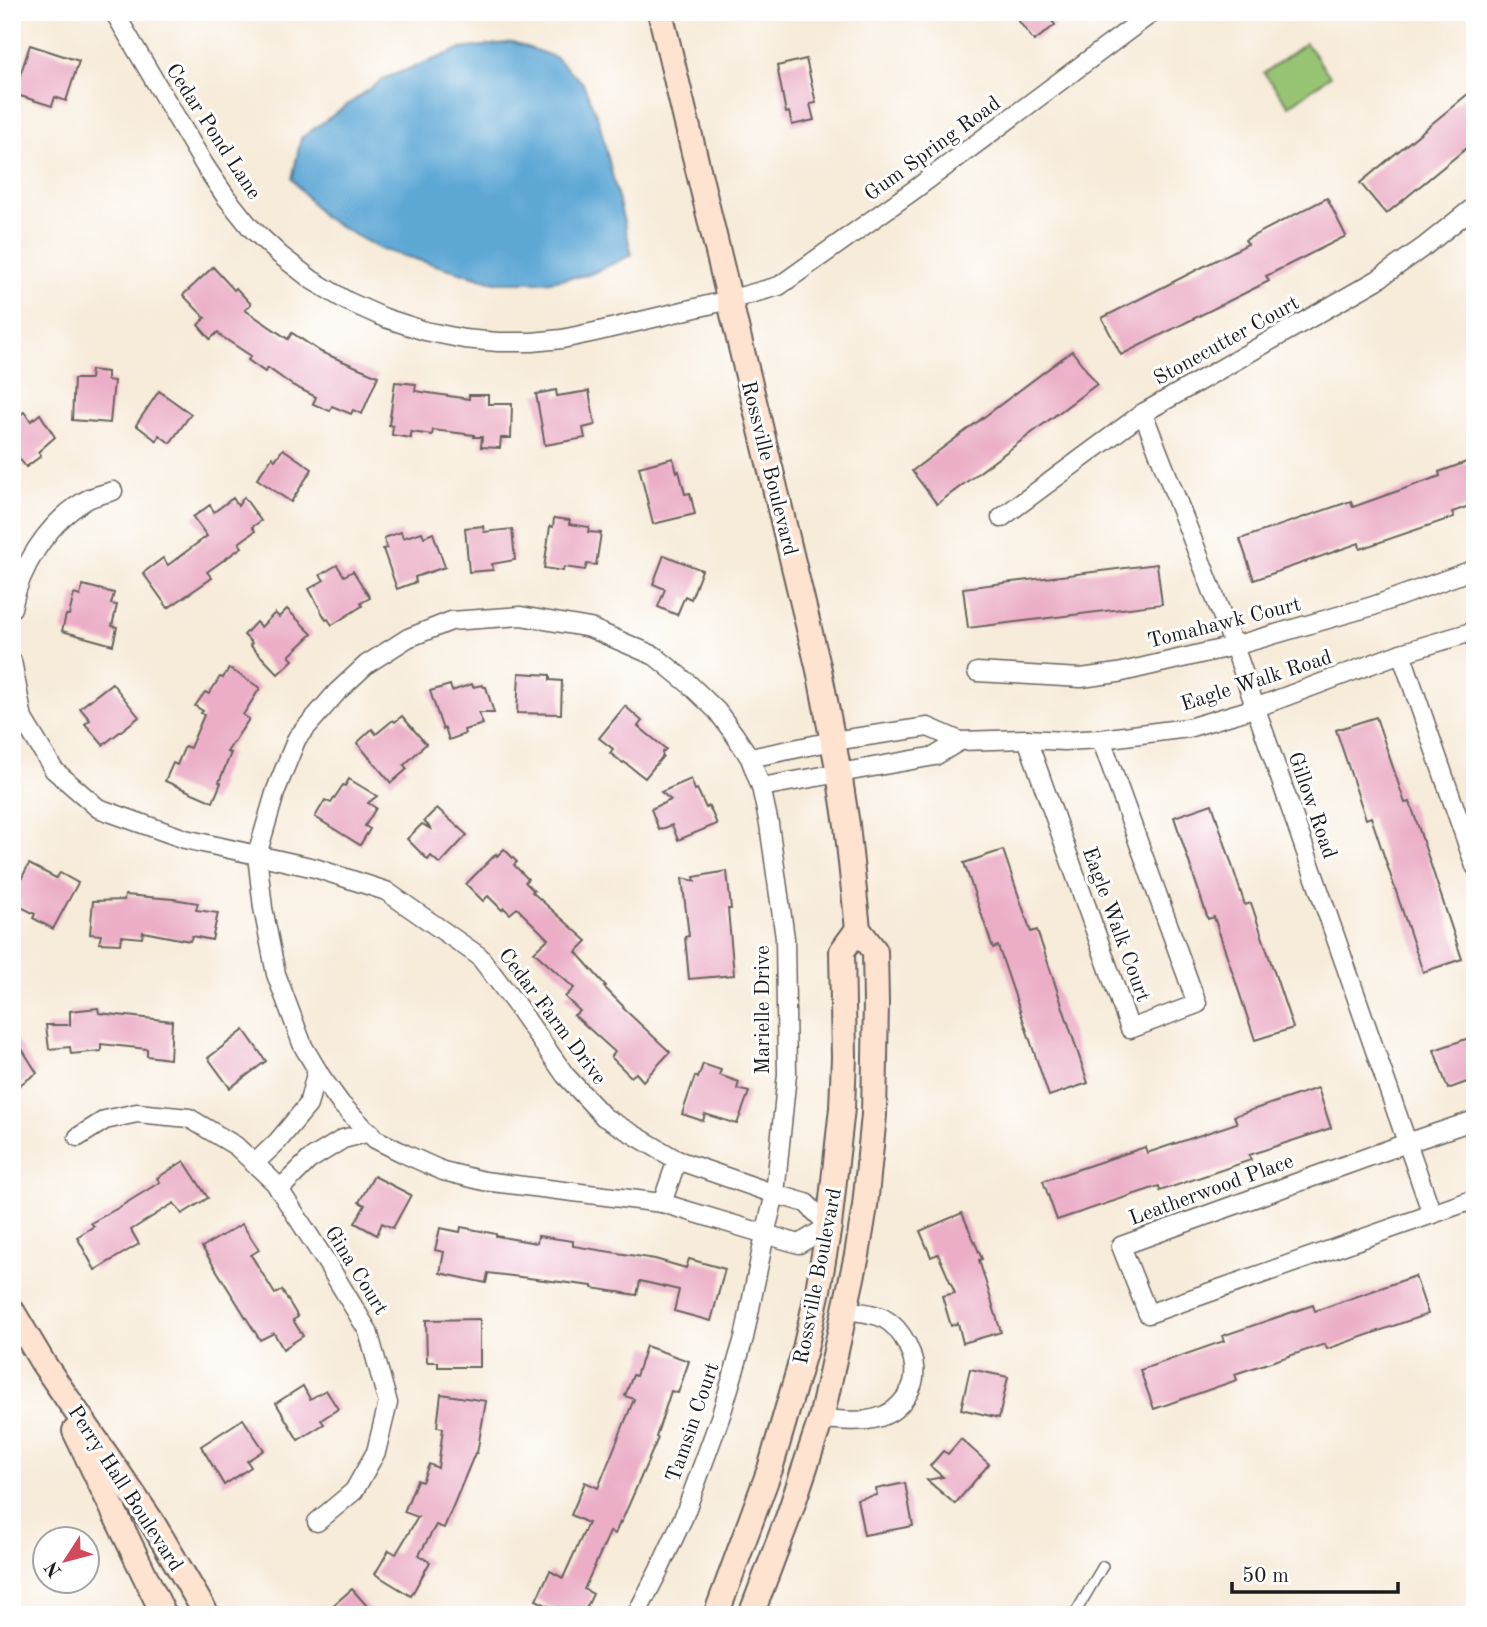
<svg xmlns="http://www.w3.org/2000/svg" width="1487" height="1627" viewBox="0 0 1487 1627" font-family="'Old Standard TT',serif">
<style>
.green{fill:#98c573;stroke:#5a7048;stroke-width:2}
.water{fill:#5da7d5;stroke:#3c6278;stroke-width:2}
.building{fill:#ebaec6}
.lines{fill:none;stroke-linecap:round;stroke-linejoin:round}
.service-casing{stroke:#69645e;stroke-width:12}
.minor-casing{stroke:#69645e;stroke-width:21}
.secondary-casing{stroke:#69645e;stroke-width:28}
.service{stroke:#fff;stroke-width:9}
.minor{stroke:#fff;stroke-width:18}
.secondary{stroke:#fee3d1;stroke-width:24}
.labels{text-anchor:middle;stroke-width:6;stroke-linejoin:round;paint-order:stroke}
.street-label{font-size:21px;fill:#1c1c1c;stroke:#fff}
</style>
<rect width="100%" height="100%" fill="#fff"/>
<filter id="ink" filterUnits="userSpaceOnUse"><feTurbulence type="fractalNoise" baseFrequency=".0143" numOctaves="2"/><feDisplacementMap in="SourceGraphic" scale="14" xChannelSelector="R" yChannelSelector="G"/><feConvolveMatrix kernelMatrix="1 2 1 2 8 2 1 2 1" color-interpolation-filters="sRGB"/></filter>
<filter id="wash" filterUnits="userSpaceOnUse"><feTurbulence type="fractalNoise" baseFrequency=".00686" numOctaves="4" result="noise"/><feDisplacementMap in="SourceGraphic" scale="28" xChannelSelector="R" yChannelSelector="G"/><feGaussianBlur stdDeviation="1.57" result="paint"/><feColorMatrix in="noise" values="0 0 0 0 0 0 0 0 0 0 0 0 0 0 0 0 0 1.4 0 .05"/><feComposite in="paint" operator="in"/></filter>
<g filter="url(#wash)">
<rect width="100%" height="100%" fill="#f7ebd9"/>
<path class="green" d="M1306 43 1330 76 1289 106 1264 73Z"/>
<path class="water" d="M513 42 555 57 583 83 599 121 632 255 588 275 544 282H494L380 249 323 217 292 179 301 138 385 78 461 49Z"/>
<g id="blocks">
<g class="building">
<path d="M1012 12H1046L1055 25 1034 41Z"/>
<path d="M30 45 79 61 66 101 55 97 52 106 14 94Z"/>
<path d="M806 59 816 103 810 104 814 120 792 125 789 112 786 113 777 66Z"/>
<path d="M1475 88V141L1386 214 1360 183Z"/>
<path d="M1327 198 1346 236 1266 276 1269 281 1121 355 1102 318 1248 244 1245 240Z"/>
<path d="M213 267 234 290 236 288 251 304 245 310 288 339 292 333 321 352 378 376 362 414 353 410 351 414 332 406 330 411 313 404 316 397 292 385 268 368 265 372 248 360 251 356 221 336 218 332 210 339 198 325 205 318 183 295Z"/>
<path d="M1072 351 1097 384 937 504 912 471Z"/>
<path d="M91 370 107 372V380L114 381 110 423 72 420 74 379H90Z"/>
<path d="M395 382 416 384 415 391 469 399V395H488V404H512L511 438H501L500 448 481 447 482 437H474V435L433 430 432 435 411 432V438L392 435 393 426 389 425Z"/>
<path d="M556 390 557 396 589 391 595 425 583 428 585 438 545 445 536 394Z"/>
<path d="M159 391 191 414 170 443 159 435 157 441 136 425Z"/>
<path d="M24 412 31 421 40 414 55 437 38 452 41 456 26 467 12 449V421Z"/>
<path d="M283 449 312 469 291 502 257 479 272 457 275 460Z"/>
<path d="M673 458 677 472 679 471 685 494 690 493 695 514 653 524 639 467Z"/>
<path d="M1475 459V504L1452 512 1454 517 1360 549 1359 543 1254 580 1240 539 1351 501 1353 507 1440 476 1439 472Z"/>
<path d="M244 497 261 521 252 527 255 531 239 543 242 547 207 572 212 578 168 608 143 573 163 558 168 565 207 536 193 517 210 505 214 512 233 498 238 506Z"/>
<path d="M554 518 570 520 569 524 589 527 588 532 601 533 596 565 587 564 585 570 564 567 563 571 544 568 550 526 553 527Z"/>
<path d="M483 526 484 532 512 529 515 560 492 564 493 570 469 572 465 528Z"/>
<path d="M401 532 403 538 422 532 424 537 433 533 445 567 415 577 416 582 397 589 383 549 387 548 384 538Z"/>
<path d="M664 555 702 570 691 599 685 596 677 615 658 607 665 589 653 584Z"/>
<path d="M1157 564 1162 604 968 628 963 588Z"/>
<path d="M337 565 344 576 353 571 370 598 361 603 362 606 332 625 328 619 326 620 309 589 324 580 320 575Z"/>
<path d="M83 585 114 593 111 604 117 605 112 626 117 627 113 645 62 631 66 615H69L74 594 80 596Z"/>
<path d="M287 609 312 634 289 656 293 660 278 674 250 645 252 643 244 635 256 622 261 627 275 613 279 617Z"/>
<path d="M229 668 260 688 243 715 249 719 227 752 231 753 219 782 221 783 213 802 165 781 173 763 177 765 185 746 190 748 204 715 201 713 203 711 195 706 205 692 209 694 220 677 223 678Z"/>
<path d="M519 673 550 675V680L562 681 561 714 517 713Z"/>
<path d="M112 683 139 717 103 745 85 724 90 720 80 708Z"/>
<path d="M472 684 473 687 482 685 484 687H486L494 713H479L483 724 464 730 465 734 449 740 445 728 443 730 430 691 450 685 452 691Z"/>
<path d="M625 706 642 721 638 726 666 749 662 753 663 756 645 778 624 762 623 763 610 753 613 749 599 738Z"/>
<path d="M402 716 426 744 404 765 407 769 391 783 357 743 372 729 376 734 393 720 395 722Z"/>
<path d="M1376 717 1405 803 1410 802 1462 959 1423 972 1371 817 1366 819 1336 730Z"/>
<path d="M349 779 377 796 368 803 376 808 365 826 370 829 360 845 315 817 325 800 331 803 343 785 345 786Z"/>
<path d="M691 779 695 790 697 789 699 793 706 808 709 806 717 824 678 840 672 825 659 830 651 809 671 800 661 792Z"/>
<path d="M1212 804 1245 905 1251 903 1293 1028 1255 1040 1214 917 1208 919 1174 817Z"/>
<path d="M437 808 467 835 440 864 431 856 428 860 407 839 422 824 432 830 424 821Z"/>
<path d="M504 849 517 862 514 865 528 879 525 882 534 891 532 892 587 941 576 952 606 986 604 987 624 1007 623 1008 670 1052 643 1081 636 1073 631 1077 611 1057 615 1052 574 1015 580 1011 565 997 574 988 534 952 548 939 517 908 510 914 504 908 502 910 488 896 483 901 466 884 496 854 497 856Z"/>
<path d="M1003 850 1031 932 1037 930 1088 1083 1049 1096 998 946 993 948 964 863Z"/>
<path d="M29 864 56 878 60 873 78 883 53 929 33 918 35 914 19 906 21 901 12 896Z"/>
<path d="M727 871 731 909H728L734 975 689 979 685 937 689 936 682 878 695 881 694 877Z"/>
<path d="M125 895 173 899 198 903 196 910 218 913 212 940 192 936 190 941 143 932 142 938 122 936 120 944 99 943 101 935 90 934 93 901 124 900Z"/>
<path d="M98 1008 99 1013 172 1021 170 1059 147 1056V1049L101 1044V1051L71 1054 70 1047 49 1049 46 1025H70V1011Z"/>
<path d="M244 1030 266 1061 230 1088 208 1058Z"/>
<path d="M12 1033 37 1073 12 1090Z"/>
<path d="M1475 1036V1079L1448 1089 1434 1050Z"/>
<path d="M703 1064 721 1070 719 1075 739 1082 737 1089 749 1092 737 1124 705 1114 703 1121 682 1114 695 1076 698 1078Z"/>
<path d="M1318 1088 1331 1128 1249 1155 1251 1160 1160 1191 1159 1186 1057 1220 1043 1181 1145 1147 1147 1153 1237 1123 1234 1116Z"/>
<path d="M184 1161 208 1198 182 1214 174 1203 131 1230 139 1244 95 1270 77 1237 94 1226 91 1223 118 1208 160 1182 157 1178Z"/>
<path d="M374 1176 411 1195 393 1228 382 1223 377 1235 355 1223 365 1205 359 1202Z"/>
<path d="M962 1213 982 1259 979 1260 1001 1332 963 1343 958 1323 951 1326 942 1296 955 1293 938 1254 931 1257 920 1231Z"/>
<path d="M242 1224 259 1250 251 1255 275 1294 282 1290 298 1317 293 1320 303 1336 283 1349 274 1333 260 1340 202 1247Z"/>
<path d="M461 1227 496 1234V1236L537 1243 538 1236 573 1241V1246L655 1259 686 1268 689 1259 725 1269 711 1321 674 1311 679 1290 640 1281 637 1295 592 1288V1286L488 1273 486 1283 440 1273 444 1252 435 1250 440 1228 460 1232Z"/>
<path d="M1415 1276 1428 1314 1327 1349 1325 1344 1235 1374 1237 1380 1154 1409 1140 1370 1224 1341 1222 1336 1313 1305 1315 1311Z"/>
<path d="M480 1319V1367H438V1362H427L426 1320Z"/>
<path d="M646 1346 689 1361 678 1393 671 1391 656 1437 658 1438 621 1523 620 1522 615 1534 610 1532 584 1589 593 1594 583 1615H566L536 1600 550 1571 563 1578 588 1523 571 1515 585 1482 598 1488 634 1399 625 1396 633 1375 636 1376Z"/>
<path d="M970 1369 1008 1377 999 1418 961 1409Z"/>
<path d="M303 1386 310 1399 326 1390 338 1409 321 1420 324 1424 298 1440 276 1403Z"/>
<path d="M441 1394 486 1401 477 1453H475L444 1528 436 1525 419 1555 430 1562 411 1596 375 1574 389 1550 396 1554 418 1517 404 1512 417 1480 422 1482 429 1464 438 1468 443 1428 437 1427Z"/>
<path d="M243 1419 264 1450 247 1461 251 1467 224 1485 201 1446Z"/>
<path d="M961 1439 989 1464 955 1504 927 1480 943 1477 930 1466 943 1451 948 1454Z"/>
<path d="M905 1483 913 1526 864 1535 857 1499 877 1495 876 1489Z"/>
<path d="M352 1589 375 1615H322Z"/>
</g>
</g>
</g>
<g filter="url(#ink)">
<use href="#blocks" fill-opacity="0" stroke="#69645e" stroke-width="2"/>
<g class="lines">
<defs>
<path id="service" d="M1074 1615 1103 1566"/>
<g id="minor">
<path d="M114 12 205 166 226 197 250 227 280 255 312 280 347 301 385 318 425 331 464 339 498 342H532L562 339 595 332 729 300 779 286 914 190 1153 12"/>
<path d="M1143 413 1234 646 1432 1214"/>
<path d="M1001 518 1143 413 1377 280 1425 246 1475 206"/>
<path d="M12 608C20 568 47 524 83 502 91 496 104 494 113 491"/>
<path d="M1401 653 1475 866"/>
<path d="M12 661 23 719 54 770 98 808 185 839 315 868 386 891 479 956 517 1006 565 1075 604 1117 677 1160 775 1194 806 1203 829 1226 799 1244 765 1234 662 1203 484 1181 443 1171 405 1154 375 1139 341 1104 322 1078 303 1046 276 974 263 908 257 855 276 790 297 738 337 692 367 664 408 638 451 621 521 616 590 628 655 656 689 684 717 711 734 734 750 758 761 787 769 824 785 938 787 1074 775 1194 765 1234 744 1338 721 1415 684 1516 659 1570 636 1615"/>
<path d="M977 672 1081 678 1118 673 1234 646 1373 606 1475 569"/>
<path d="M1027 739 1130 1029 1197 1004 1101 739"/>
<path d="M750 758 833 741 928 727 960 741 1027 739 1064 741 1101 739 1188 728 1255 708 1401 653 1475 631"/>
<path d="M761 787 935 756 960 741"/>
<path d="M1475 1120 1407 1143 1121 1246 1148 1314 1475 1199"/>
<path d="M78 1137 105 1120 137 1113 189 1118 236 1146 275 1183 327 1263 368 1331 388 1403 376 1452 354 1491 317 1522"/>
<path d="M254 1164 278 1141 308 1105 317 1070"/>
<path d="M279 1190 309 1160 343 1139 370 1132"/>
<path d="M662 1203 677 1160"/>
<path d="M821 1419C842 1420 866 1424 885 1415 899 1409 912 1392 914 1378 917 1357 902 1328 883 1318 873 1313 857 1312 846 1310"/>
</g>
<g id="secondary">
<path d="M660 12 819 670 839 773 847 825 858 929 875 951 876 1002 874 1115 865 1206 857 1255 821 1419 789 1515 751 1615"/>
<path d="M12 1311 43 1363 152 1522 207 1615"/>
<path d="M75 1431 164 1615"/>
<path d="M716 1615 770 1469 805 1349 818 1290 829 1226 842 1108 844 1057 842 951 858 929"/>
</g>
</defs>
<use href="#service" class="service-casing"/>
<use href="#minor" class="minor-casing"/>
<use href="#secondary" class="secondary-casing"/>
<use href="#service" class="service"/>
<use href="#minor" class="minor"/>
<use href="#secondary" class="secondary"/>
</g>
</g>
<g class="labels">
<g class="street-label">
<text transform="translate(214 131) rotate(57)" y="7">Cedar Pond Lane</text>
<text transform="translate(932 148) rotate(-36)" y="7">Gum Spring Road</text>
<text transform="translate(1226 340) rotate(-29)" y="7">Stonecutter Court</text>
<text transform="translate(770 468) rotate(76)" y="7">Rossville Boulevard</text>
<text transform="translate(1224 622) rotate(-14)" y="7">Tomahawk Court</text>
<text transform="translate(1256 680) rotate(-18)" y="7">Eagle Walk Road</text>
<text transform="translate(1313 805) rotate(71)" y="7">Gillow Road</text>
<text transform="translate(1117 924) rotate(70)" y="7">Eagle Walk Court</text>
<text transform="translate(762 1010) rotate(-90)" y="7">Marielle Drive</text>
<text transform="translate(553 1016) rotate(53)" y="7">Cedar Farm Drive</text>
<text transform="translate(1211 1189) rotate(-20)" y="7">Leatherwood Place</text>
<text transform="translate(357 1270) rotate(58)" y="7">Gina Court</text>
<text transform="translate(817 1276) rotate(-79)" y="7">Rossville Boulevard</text>
<text transform="translate(692 1422) rotate(-71)" y="7">Tamsin Court</text>
<text transform="translate(126 1488) rotate(57)" y="7">Perry Hall Boulevard</text>
</g>
</g>
<rect width="1487" height="1627" fill="none" stroke="#fff" stroke-width="42"/>
<g transform="translate(66 1560) rotate(234)"><circle r="33" fill="#ffffff" stroke="#a4a4a4" stroke-width="2"/>
<path d="M0-5L12 26L0 18L-12 26Z" fill="#d1495b"/>
<text y="-10" font-size="19" font-weight="bold" text-anchor="middle" fill="#1c1c1c">N</text>
</g>
<path d="M1232 1582v10h166v-10" fill="none" stroke="#1c1c1c" stroke-width="3.5"/>
<text x="1242" y="1582" font-size="21" fill="#1c1c1c" stroke="#ffffff" stroke-width="5" paint-order="stroke">50 m</text>
</svg>
